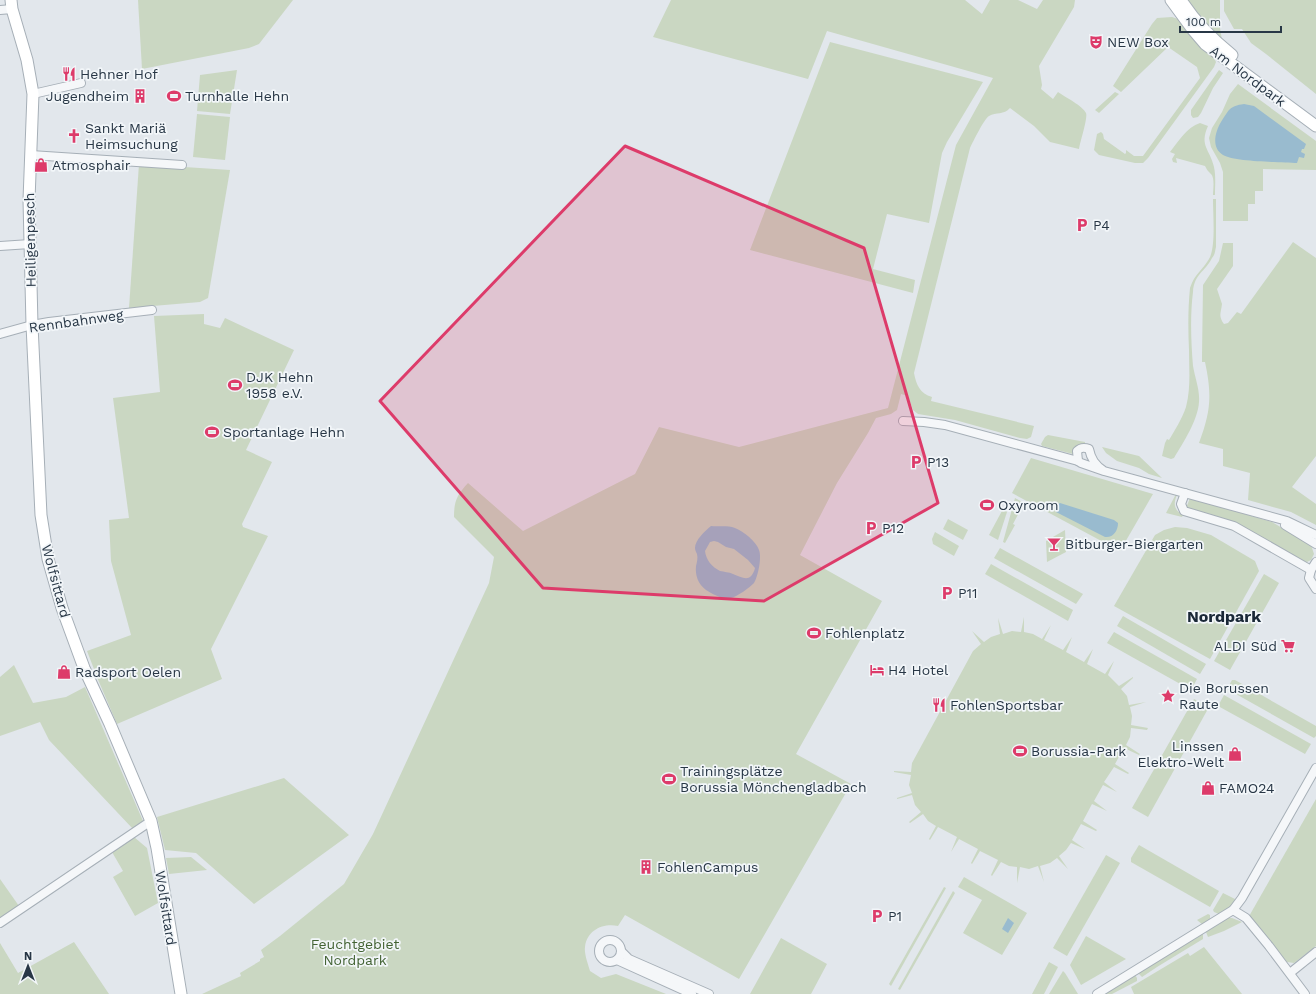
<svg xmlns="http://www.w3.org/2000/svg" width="1316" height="994" viewBox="0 0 1316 994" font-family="'Work Sans',sans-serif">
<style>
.green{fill:#cad7c2}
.water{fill:#99bbcf;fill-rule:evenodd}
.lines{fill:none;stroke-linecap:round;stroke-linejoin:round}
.street-casing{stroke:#a6afb7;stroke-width:10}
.secondary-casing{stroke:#a6afb7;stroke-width:13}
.street{stroke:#f5f7f9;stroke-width:8}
.secondary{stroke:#fff;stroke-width:11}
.marked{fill:#dd3b6a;fill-opacity:0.2;stroke:#dd3b6a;stroke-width:3;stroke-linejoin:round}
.labels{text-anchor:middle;stroke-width:3.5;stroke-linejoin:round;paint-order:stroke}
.poi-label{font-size:14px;fill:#283746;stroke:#f2f6f9;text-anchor:start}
.street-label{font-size:14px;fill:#283746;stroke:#f2f6f9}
.park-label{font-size:14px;fill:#436334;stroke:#f2f6f9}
.quarter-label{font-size:16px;font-weight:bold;fill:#1a2837;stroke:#f2f6f9}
</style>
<rect width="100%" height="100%" fill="#e2e7ec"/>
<g class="green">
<path d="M138 0H293L259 44 249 48 142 69Z"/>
<path d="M671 0H965L982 14 990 0H1018L1037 9 1043 0H1075L1074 7 1039 66 1042 85 1041 89 1053 99 1058 92C1065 97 1083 106 1086 113 1088 118 1080 142 1079 149L1050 142 1034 126 1010 108C1004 115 996 112 989 116 984 119 973 142 970 148L914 373C916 384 920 394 932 397L931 401 1034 426 1031 437 1027 439 1020 438 955 420 918 414 913 410 908 396 901 394 897 410 891 414 876 418 868 433 837 483 800 555 882 601 796 754 851 784 739 979 625 915 618 926C603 923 587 930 585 947 584 954 588 964 590 971L601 978 616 974 666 994H202L241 976 240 973 260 961V959L264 957 261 950 280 936 344 884 373 834 489 583 494 557 454 517C454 501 457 495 468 483L523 531 635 474 659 427 739 447 888 408 956 145 993 78 827 31 808 79 653 37Z"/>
<path d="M1187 0H1220V28L1222 40 1221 43Z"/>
<path d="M1224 0H1316V94L1266 54 1251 43 1242 29H1234L1224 11Z"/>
<path d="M1172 17 1178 19 1213 56 1216 62 1214 67 1148 158 1143 163H1135L1099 155 1094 150 1097 134 1101 132 1103 134 1104 139 1125 154 1126 153V150L1134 156H1143L1200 78 1197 67 1168 47 1121 92 1113 86 1152 24 1157 18Z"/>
<path d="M830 42 983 82 947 142 942 153 929 223 887 214 873 269 915 280 913 293 750 250Z"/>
<path d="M237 70 230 114 197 111 200 75Z"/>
<path d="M1219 70 1223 73 1213 88 1201 113 1198 117 1193 118 1191 115V110Z"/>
<path d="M1238 84 1316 141V170L1263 169V191H1255V204H1248V221H1223V172L1220 163 1211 147 1209 138 1212 128 1222 112 1230 94Z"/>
<path d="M1115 92 1119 94 1099 113 1095 110Z"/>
<path d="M197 114 230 117 225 160 193 157Z"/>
<path d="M1200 123 1208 126C1199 146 1210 149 1214 167 1216 176 1215 186 1215 195H1213C1213 190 1215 178 1211 174 1208 171 1207 170 1205 166L1176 158 1177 163 1173 162 1172 159 1175 154 1170 152C1178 142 1187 127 1200 123Z"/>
<path d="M139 164 230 170 208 298 200 302 129 308Z"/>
<path d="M1213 199H1216V247C1215 251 1215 255 1212 258 1205 272 1194 274 1193 292 1190 315 1191 343 1193 366 1195 378 1200 390 1199 402 1198 420 1183 443 1174 458L1171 459 1162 456 1165 443 1167 439 1169 440C1175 430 1182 419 1186 407 1191 388 1189 369 1189 350 1188 329 1188 308 1190 288 1195 273 1202 271 1209 259 1216 248 1213 214 1213 199Z"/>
<path d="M1293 242 1316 258V456L1292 487 1316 504V525L1291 512 1248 500 1250 473 1223 466V449L1199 443C1211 411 1212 395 1205 362H1202V356L1203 285 1219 261 1223 243H1233V266L1217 289 1222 304C1221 313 1218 316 1224 324L1228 323 1237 312 1241 314Z"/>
<path d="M204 314V324L220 328 225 318 294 350 246 450 272 462 242 524 243 527 268 536 211 649 222 679 117 724 99 682 87 651 131 635 111 561 109 520 129 518 113 398 160 392 154 316Z"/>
<path d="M1048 435 1085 442V444L1073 454 1042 446 1041 444 1045 437Z"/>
<path d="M1102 447 1139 456 1162 478 1149 474 1139 468 1117 461 1106 453Z"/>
<path d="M1031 458 1153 494 1120 551 1012 493Z"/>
<path d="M1176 494 1177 495C1173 504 1174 510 1183 515L1182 517 1166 513Z"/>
<path d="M1015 498 1024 503 1013 524 1015 525 1005 543 1003 542Z"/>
<path d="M1190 498 1272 522 1311 545 1314 554 1311 560 1307 562 1304 561 1234 522 1186 508Z"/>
<path d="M1003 509 1007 512 998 540 989 535Z"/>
<path d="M948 519 968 530 963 540 943 529Z"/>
<path d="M1175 527 1187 528 1211 535 1255 561 1259 571 1210 659 1114 606 1155 535 1164 530Z"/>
<path d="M1065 530 1066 552 1047 562 1046 541Z"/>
<path d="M935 532 959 546 954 556 933 544 932 539Z"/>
<path d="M1000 548 1083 594 1076 604 994 558Z"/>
<path d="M991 564 1073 610 1068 621 985 574Z"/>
<path d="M1264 574 1279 583 1230 670 1214 661Z"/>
<path d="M1123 616 1206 664 1200 674 1117 626Z"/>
<path d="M1024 617V632L1033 634 1042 639 1051 625 1044 640 1063 650 1072 637 1066 652 1084 662 1093 649 1087 664 1105 674 1114 661 1108 675 1119 686 1133 677V678L1121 689 1127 696 1129 705 1146 702 1130 707 1132 716 1131 725 1148 728 1147 730 1131 728 1130 737 1126 745 1140 754 1139 755 1124 748 1115 764 1129 773 1128 774 1114 767 1104 782 1117 792 1103 785 1094 801 1107 811 1092 804 1083 821 1097 830 1096 831 1081 824 1072 840 1085 849 1071 843 1066 850 1059 856 1068 869 1057 858 1050 863 1040 866 1044 882 1038 866 1029 869 1020 867 1017 883V867L1009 866 1001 862 992 876 991 875 998 860 980 851 972 864 971 863 978 849 959 839 951 852 957 837 938 827 930 840 929 839 936 826 928 821 923 814 910 823 909 822 921 812 915 805 912 795 897 799V798L912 793 909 785 911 775 894 772V771L911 772 912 763 973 651 981 644 972 631 984 642 991 637 1000 634 998 618 1003 634 1012 631 1021 632Z"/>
<path d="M1114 632 1197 679 1191 690 1107 643Z"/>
<path d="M14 665 33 703 66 697 85 687 143 821 133 829 49 740 40 722 0 736V677Z"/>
<path d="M1232 680H1235L1316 726V736L1314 738 1227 689Z"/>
<path d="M1224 695 1311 744 1305 754 1218 706Z"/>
<path d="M1194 699 1209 707 1148 817 1132 808Z"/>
<path d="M284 778 349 835 254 904 196 853 165 850 157 817Z"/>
<path d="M1316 799V946L1294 963 1287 962 1248 918Z"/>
<path d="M134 837 147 848 158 903 135 916 113 877 123 871 112 852Z"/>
<path d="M1139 845 1219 891 1210 907 1131 862V858Z"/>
<path d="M1106 855 1120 863 1067 956 1053 948Z"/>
<path d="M191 857 207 870 169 874 166 858Z"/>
<path d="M964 877 1027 913 1002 955 963 933 982 900 958 887Z"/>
<path d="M0 879 19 906 0 919Z"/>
<path d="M944 887 946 888 891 986 889 984Z"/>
<path d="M953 891 955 893 900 990 898 989Z"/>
<path d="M1223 893 1237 900 1228 910 1219 914 1214 912 1213 910Z"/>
<path d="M1208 914 1210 915V920L1203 925 1197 920Z"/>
<path d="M1228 918H1232L1242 922 1224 931 1208 937 1206 932Z"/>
<path d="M1203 934V939L1157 967 1142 977 1138 973Z"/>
<path d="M1086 936 1126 959 1081 985 1070 965Z"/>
<path d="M781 938 827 964 811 994H750Z"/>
<path d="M74 942 109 994H0V943L18 973Z"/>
<path d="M1204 947 1242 994H1134L1131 987 1188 953 1190 956Z"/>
<path d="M1049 962 1058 967 1044 994H1032Z"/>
<path d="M1063 971 1065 973 1078 994H1049Z"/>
<path d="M1135 975 1137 978V981L1112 994H1103Z"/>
</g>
<g class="water">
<path d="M1244 104 1254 106 1306 144 1304 149H1302L1301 152 1305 154 1304 158 1299 157 1297 163C1281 162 1235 162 1223 155 1211 148 1215 132 1221 122 1229 110 1229 106 1244 104Z"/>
<path d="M1060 503 1114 520 1118 523C1118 531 1113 538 1105 537L1056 512C1055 508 1057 504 1060 503Z"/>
<path d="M711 526C719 527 727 525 735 528 743 531 756 541 759 550 762 557 758 577 754 583 750 587 737 597 731 598 724 600 712 594 706 590 698 584 695 575 696 566 697 562 698 558 697 554 696 552 695 550 695 548 695 540 705 531 711 526ZM714 541 718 542 726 547 734 549 748 560 755 568C751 583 743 578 733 574 729 572 724 572 720 571 712 567 706 560 705 551L710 542Z"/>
<path d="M1008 918 1014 923 1008 933 1002 929Z"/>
</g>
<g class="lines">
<defs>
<g id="street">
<path d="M0 10 12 9"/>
<path d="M33 94 81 83"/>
<path d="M31 155 182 165"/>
<path d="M0 246 30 244"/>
<path d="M0 334 32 325 49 322 152 310"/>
<path d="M903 421 924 422 945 425 1078 461"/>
<path d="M1104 471 1081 463 1078 461 1077 451C1081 447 1084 447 1089 449 1091 459 1095 465 1104 471L1287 521 1316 535"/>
<path d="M1185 493 1181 504 1184 511 1234 526 1311 570"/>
<path d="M1285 525 1316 544"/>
<path d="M1316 562 1311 570 1309 578 1316 589"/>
<path d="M1233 910 1246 918 1269 946 1305 994"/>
<path d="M0 923 151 821"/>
<circle cx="610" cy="951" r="11"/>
<path d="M622 952 629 959 709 994"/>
<path d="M617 960 692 994"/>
<path d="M1290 973 1316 952"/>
<path d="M1097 994 1233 910 1242 898 1316 768"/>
</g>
<g id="secondary">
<path d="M11 0 12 9 27 60 33 94 29 200 32 325 41 515 48 559 62 608 84 668 110 724 151 821 157 848 181 994"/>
<path d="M1171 0 1193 30 1205 44 1316 126"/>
<path d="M1181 0C1195 22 1212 39 1232 55"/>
</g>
</defs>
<use href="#street" class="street-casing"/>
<use href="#secondary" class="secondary-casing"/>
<use href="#street" class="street"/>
<use href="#secondary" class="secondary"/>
</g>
<path class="marked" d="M625 146 864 248 938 503 764 601 543 588 380 401Z"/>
<defs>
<symbol id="theatre-bare" viewBox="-9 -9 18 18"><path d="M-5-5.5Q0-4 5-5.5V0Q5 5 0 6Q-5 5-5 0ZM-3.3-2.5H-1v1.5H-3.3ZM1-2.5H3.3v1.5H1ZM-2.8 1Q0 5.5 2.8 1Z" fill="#dd3b6a" stroke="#f2f6f9" stroke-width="2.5" paint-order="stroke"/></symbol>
<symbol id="restaurant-bare" viewBox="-9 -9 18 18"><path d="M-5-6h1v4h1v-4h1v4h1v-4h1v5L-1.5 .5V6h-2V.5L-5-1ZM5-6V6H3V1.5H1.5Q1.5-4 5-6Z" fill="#dd3b6a" stroke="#f2f6f9" stroke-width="2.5" paint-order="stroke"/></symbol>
<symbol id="building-bare" viewBox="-9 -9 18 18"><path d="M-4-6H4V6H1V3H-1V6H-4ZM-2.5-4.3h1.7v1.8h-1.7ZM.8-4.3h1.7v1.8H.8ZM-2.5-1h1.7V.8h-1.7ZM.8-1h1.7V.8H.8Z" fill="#dd3b6a" stroke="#f2f6f9" stroke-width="2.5" paint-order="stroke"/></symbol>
<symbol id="stadium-bare" viewBox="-9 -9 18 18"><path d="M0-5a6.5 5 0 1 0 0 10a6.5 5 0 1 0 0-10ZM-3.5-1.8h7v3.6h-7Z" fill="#dd3b6a" stroke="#f2f6f9" stroke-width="2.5" paint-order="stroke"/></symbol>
<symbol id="church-bare" viewBox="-9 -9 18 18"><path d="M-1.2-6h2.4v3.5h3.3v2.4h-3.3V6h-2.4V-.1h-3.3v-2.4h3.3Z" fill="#dd3b6a" stroke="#f2f6f9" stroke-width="2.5" paint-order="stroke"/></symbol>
<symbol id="shop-bare" viewBox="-9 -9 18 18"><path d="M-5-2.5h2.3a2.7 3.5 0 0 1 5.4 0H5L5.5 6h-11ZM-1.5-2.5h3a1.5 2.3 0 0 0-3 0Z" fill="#dd3b6a" stroke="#f2f6f9" stroke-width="2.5" paint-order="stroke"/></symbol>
<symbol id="parking-bare" viewBox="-9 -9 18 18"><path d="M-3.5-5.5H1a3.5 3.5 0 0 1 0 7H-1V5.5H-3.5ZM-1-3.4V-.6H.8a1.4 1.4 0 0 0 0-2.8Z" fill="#dd3b6a" stroke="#f2f6f9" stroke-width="2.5" paint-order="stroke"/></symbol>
<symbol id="bar-bare" viewBox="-9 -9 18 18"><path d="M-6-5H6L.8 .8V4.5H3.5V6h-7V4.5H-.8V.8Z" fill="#dd3b6a" stroke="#f2f6f9" stroke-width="2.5" paint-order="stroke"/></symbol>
<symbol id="supermarket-bare" viewBox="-9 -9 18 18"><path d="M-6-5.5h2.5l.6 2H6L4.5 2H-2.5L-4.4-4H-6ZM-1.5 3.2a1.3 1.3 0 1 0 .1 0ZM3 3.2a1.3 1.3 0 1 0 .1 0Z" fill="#dd3b6a" stroke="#f2f6f9" stroke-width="2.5" paint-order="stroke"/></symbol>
<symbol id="hotel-bare" viewBox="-9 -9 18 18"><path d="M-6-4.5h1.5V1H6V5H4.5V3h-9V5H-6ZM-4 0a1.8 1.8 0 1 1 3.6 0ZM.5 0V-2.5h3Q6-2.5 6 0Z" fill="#dd3b6a" stroke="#f2f6f9" stroke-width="2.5" paint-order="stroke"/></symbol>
<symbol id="sight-bare" viewBox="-9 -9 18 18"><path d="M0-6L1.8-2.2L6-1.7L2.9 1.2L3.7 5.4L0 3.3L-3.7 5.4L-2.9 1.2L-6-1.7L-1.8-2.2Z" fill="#dd3b6a" stroke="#f2f6f9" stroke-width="2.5" paint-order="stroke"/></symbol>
</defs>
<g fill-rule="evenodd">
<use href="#theatre-bare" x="1086" y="32" width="20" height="20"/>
<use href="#restaurant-bare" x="59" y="64" width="20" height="20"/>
<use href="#building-bare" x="130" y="86" width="20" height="20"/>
<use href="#stadium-bare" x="164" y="86" width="20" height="20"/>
<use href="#church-bare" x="64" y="126" width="20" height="20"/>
<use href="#shop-bare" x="31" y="155" width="20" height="20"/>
<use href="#parking-bare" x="1072" y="215" width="20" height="20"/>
<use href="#stadium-bare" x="225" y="375" width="20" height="20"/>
<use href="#stadium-bare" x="202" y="422" width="20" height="20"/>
<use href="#parking-bare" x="906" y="452" width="20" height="20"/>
<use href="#stadium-bare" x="977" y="495" width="20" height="20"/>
<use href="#parking-bare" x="861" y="518" width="20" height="20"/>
<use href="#bar-bare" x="1044" y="534" width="20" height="20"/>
<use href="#parking-bare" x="937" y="583" width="20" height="20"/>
<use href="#stadium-bare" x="804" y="623" width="20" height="20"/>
<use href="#supermarket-bare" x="1278" y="636" width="20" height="20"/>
<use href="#hotel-bare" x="867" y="660" width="20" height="20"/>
<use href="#shop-bare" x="54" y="662" width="20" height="20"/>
<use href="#sight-bare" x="1158" y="686" width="20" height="20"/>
<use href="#restaurant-bare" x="929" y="695" width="20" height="20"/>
<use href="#stadium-bare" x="1010" y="741" width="20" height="20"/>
<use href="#shop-bare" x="1225" y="744" width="20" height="20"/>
<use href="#stadium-bare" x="659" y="769" width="20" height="20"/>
<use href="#shop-bare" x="1198" y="778" width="20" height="20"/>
<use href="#building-bare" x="636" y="857" width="20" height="20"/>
<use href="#parking-bare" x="867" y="906" width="20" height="20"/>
</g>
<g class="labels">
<g class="poi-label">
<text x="1107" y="47">NEW Box</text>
<text x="80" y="79">Hehner Hof</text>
<text x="129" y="101" text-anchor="end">Jugendheim</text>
<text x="185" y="101">Turnhalle Hehn</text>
<text x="85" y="133">Sankt Mariä<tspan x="85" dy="16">Heimsuchung</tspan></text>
<text x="52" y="170">Atmosphair</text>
<text x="1093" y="230">P4</text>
<text x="246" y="382">DJK Hehn<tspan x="246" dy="16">1958 e.V.</tspan></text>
<text x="223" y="437">Sportanlage Hehn</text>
<text x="927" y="467">P13</text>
<text x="998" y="510">Oxyroom</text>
<text x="882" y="533">P12</text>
<text x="1065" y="549">Bitburger-Biergarten</text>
<text x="958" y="598">P11</text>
<text x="825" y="638">Fohlenplatz</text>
<text x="1277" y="651" text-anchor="end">ALDI Süd</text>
<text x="888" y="675">H4 Hotel</text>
<text x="75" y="677">Radsport Oelen</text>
<text x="1179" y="693">Die Borussen<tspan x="1179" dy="16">Raute</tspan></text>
<text x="950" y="710">FohlenSportsbar</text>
<text x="1224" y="751" text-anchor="end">Linssen<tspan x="1224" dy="16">Elektro-Welt</tspan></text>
<text x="1031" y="756">Borussia-Park</text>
<text x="680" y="776">Trainingsplätze<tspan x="680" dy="16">Borussia Mönchengladbach</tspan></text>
<text x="1219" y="793">FAMO24</text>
<text x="657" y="872">FohlenCampus</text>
<text x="888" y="921">P1</text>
</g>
<g class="street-label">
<text transform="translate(1248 76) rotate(37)" y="5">Am Nordpark</text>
<text transform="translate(30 240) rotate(-91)" y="5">Heiligenpesch</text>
<text transform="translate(76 321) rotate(-8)" y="5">Rennbahnweg</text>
<text transform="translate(56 581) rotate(75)" y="5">Wolfsittard</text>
<text transform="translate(166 908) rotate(81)" y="5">Wolfsittard</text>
</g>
<g class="park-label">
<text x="355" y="949">Feuchtgebiet<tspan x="355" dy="16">Nordpark</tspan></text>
</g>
<g class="quarter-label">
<text x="1224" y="622">Nordpark</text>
</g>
</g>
<g transform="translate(28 966)" stroke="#f2f6f9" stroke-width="3" paint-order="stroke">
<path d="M0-3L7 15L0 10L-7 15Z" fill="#283746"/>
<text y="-6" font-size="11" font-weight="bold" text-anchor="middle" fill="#283746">N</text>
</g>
<path d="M1180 26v6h101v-6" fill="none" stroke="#283746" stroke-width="2"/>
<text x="1186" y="26" font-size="12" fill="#283746" stroke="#f2f6f9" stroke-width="3" paint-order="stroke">100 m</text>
</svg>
